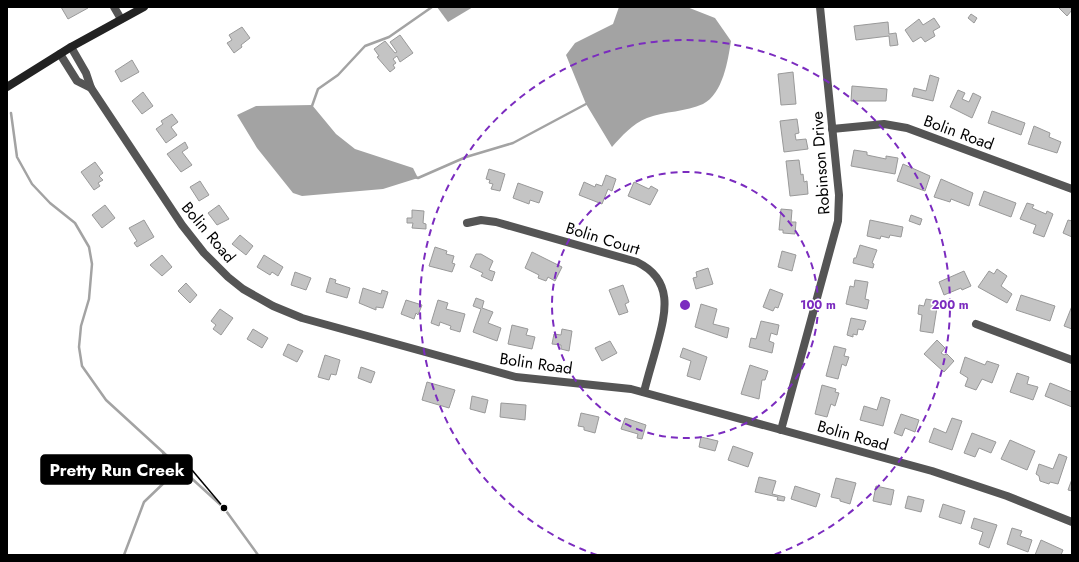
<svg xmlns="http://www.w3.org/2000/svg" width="1079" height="562" viewBox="0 0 1079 562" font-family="Jost,sans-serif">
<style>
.water{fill:#a3a3a3}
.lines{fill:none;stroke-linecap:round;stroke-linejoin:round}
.stream{stroke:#a3a3a3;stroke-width:2.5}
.building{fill:#c4c4c4;stroke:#999}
.minor{stroke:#555;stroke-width:8}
.secondary{stroke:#222;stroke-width:8}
.ring{fill:none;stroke:#7b2cbf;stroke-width:2;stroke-dasharray:7 5}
.labels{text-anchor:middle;stroke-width:3;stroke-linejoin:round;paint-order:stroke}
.street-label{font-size:16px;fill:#000;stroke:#fff}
.centre{fill:#7b2cbf;stroke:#fff;stroke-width:2}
.ring-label{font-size:12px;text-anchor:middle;font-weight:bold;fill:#7b2cbf;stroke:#fff;stroke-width:3;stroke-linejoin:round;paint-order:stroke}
.leader{fill:none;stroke:#000;stroke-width:1.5}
.callout-dot{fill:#000;stroke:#fff;stroke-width:1.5}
.callout{fill:#000;stroke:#000;stroke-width:1.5}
.callout-label{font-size:17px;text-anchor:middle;font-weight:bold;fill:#fff}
</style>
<rect width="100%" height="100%" fill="#fff"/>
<g class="water">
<path d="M437 7H473L448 22Z"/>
<path d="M619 7H687L715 18 731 41C728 60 723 94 703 104 686 112 665 111 647 118 632 124 622 136 612 147L586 104 566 55 575 43 613 24Z"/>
<path d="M312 105 336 134 355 149 413 168 418 178 383 189 302 196 293 193 257 148 237 115 256 106Z"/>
</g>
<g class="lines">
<g class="stream">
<path d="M312 106 318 89 338 75 365 46 389 37 432 7"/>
<path d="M11 113 17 157 32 184 50 203 75 223 89 247 92 264 89 299 81 326 79 347 82 366 106 400 224 508 258 555"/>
<path d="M415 177 418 178 466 157 513 143 586 104"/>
<path d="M124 555 144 502 169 478 163 452"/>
</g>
</g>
<g class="building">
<path d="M61 7H88V8L68 19Z"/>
<path d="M1058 7H1072V10L1067 16Z"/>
<path d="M971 14 977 18 974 23 968 18Z"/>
<path d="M934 18 940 27 933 31 935 36 925 42 921 37 913 42 905 30 919 19 923 25Z"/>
<path d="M888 22 889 34 896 33 898 45 890 46 889 36 856 40 854 26Z"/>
<path d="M242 27 250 38 241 45 242 47 234 53 227 43 232 40 229 35Z"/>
<path d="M400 35 413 53 400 62 397 56 393 59 396 63 393 65 395 68 390 72 377 57 379 56 374 49 385 41 395 53 397 52 390 42Z"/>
<path d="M132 60 139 72 121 82 115 71Z"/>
<path d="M793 72 796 104 781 105 778 74Z"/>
<path d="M930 75 939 78 933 101 912 96 914 88 926 91Z"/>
<path d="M852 86 887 89 886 101H851Z"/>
<path d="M958 90 965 93 962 99 969 102 973 93 981 97 972 118 950 107Z"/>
<path d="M143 92 153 106 142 114 132 101Z"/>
<path d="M992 111 1025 123 1021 135 988 123Z"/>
<path d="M172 114 178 122 171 127 177 135 166 143 156 129 163 124 161 121Z"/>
<path d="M797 119 799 133 795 134 796 140 806 139 808 149 784 152 780 121Z"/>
<path d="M1034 126 1050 133 1049 137 1061 142 1057 153 1028 144Z"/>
<path d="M185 142 188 148 182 152 192 165 181 172 167 154Z"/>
<path d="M854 150 867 152V155L886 159V156L898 158 895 174 851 166Z"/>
<path d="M799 160 801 175 803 174 804 182 807 181 808 194 790 196 786 161Z"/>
<path d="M95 162 103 173 99 176 103 180 98 183 100 186 94 190 81 172Z"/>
<path d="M903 164 930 176 925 191 897 181Z"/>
<path d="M489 169 505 174 500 191 491 189 493 184 489 183 490 180 486 179Z"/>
<path d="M606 175 616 179 612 191 608 189 602 204 579 195 584 182 595 187 596 184 602 186Z"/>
<path d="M941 179 973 193 969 206 951 199 950 202 934 197Z"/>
<path d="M200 181 209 195 199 201 190 187Z"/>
<path d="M634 182 649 189 651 186 658 190 650 205 628 196Z"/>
<path d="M518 183 543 192 539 203 530 200 529 204 513 198Z"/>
<path d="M984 191 1016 203 1011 217 979 205Z"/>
<path d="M1027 203 1034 205 1032 208 1046 214 1047 211 1053 214 1044 237 1033 233 1036 225 1020 219Z"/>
<path d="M105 205 115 218 102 228 92 215Z"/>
<path d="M219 205 229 219 217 225 208 213Z"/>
<path d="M781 209 792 210 791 222H796L795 234 783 233V230H779Z"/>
<path d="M412 210 424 211 423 223 426 224V229L412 228 413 223H407V218H412Z"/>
<path d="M911 215 922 219 920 225 909 221Z"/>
<path d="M144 220 154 237 137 247 134 243 137 241 129 228Z"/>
<path d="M870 220 903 227 901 237 890 235 889 238 881 236 880 239 867 236Z"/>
<path d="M1068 220 1072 221V237L1063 233Z"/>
<path d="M240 235 253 246 246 255 232 244Z"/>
<path d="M860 245 877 250 872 263 874 264 873 268 853 263 854 258H856Z"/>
<path d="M435 247 447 251 446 254 454 256 452 263 455 264 452 272 429 266Z"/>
<path d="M782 251 796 255 792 271 778 267Z"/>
<path d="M532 252 562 267 555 281 548 277 546 281 538 278 539 275 525 268Z"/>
<path d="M476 254H481L493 261 489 270 495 272 492 281 481 276 483 273 470 267Z"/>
<path d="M162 255 172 267 162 276 150 265Z"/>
<path d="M264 255 283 267 278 276 272 272 270 275 257 267Z"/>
<path d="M708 268 713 284 696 289 693 278 697 277 696 272Z"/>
<path d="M997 269 1007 276 1001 286 1012 294 1007 303 978 287 989 271 994 274Z"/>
<path d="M964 271 971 286 962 290 961 288 944 295 939 282Z"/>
<path d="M295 272 311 278 306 290 291 285Z"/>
<path d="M330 278 336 280 335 283 350 288 347 298 326 292Z"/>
<path d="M855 280 868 282 865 299 869 300 867 309 846 304 850 286 854 287Z"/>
<path d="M186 283 197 295 190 303 178 291Z"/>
<path d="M623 285 629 302 625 304 628 312 619 315 609 290Z"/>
<path d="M363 288 381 294 382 290 388 292 383 308 376 307V310L359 303Z"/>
<path d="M770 289 783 294 778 308 775 307 773 311 763 307Z"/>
<path d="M1021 295 1055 306 1050 321 1016 310Z"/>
<path d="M476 298 484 301 482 308 493 312 488 323 501 328 497 341 473 332 481 309 473 306Z"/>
<path d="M926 299 938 301 933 333 920 331 922 315 918 314 919 305 924 306Z"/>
<path d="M406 300 422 305 418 315 416 313 414 319 401 314Z"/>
<path d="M438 300 448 303 446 309 465 314 460 332 450 329 451 326 440 322 439 326 431 323Z"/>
<path d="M701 304 717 309 713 324 729 328 727 338 695 327Z"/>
<path d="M1072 306V329L1064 326Z"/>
<path d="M220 309 233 318 221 335 213 329 216 325 211 321Z"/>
<path d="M851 318 866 321 863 330 858 329 857 335 853 334V337L847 335Z"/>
<path d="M761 321 779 325 777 335 771 333 769 341 774 343 772 353 749 347 751 338 756 339Z"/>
<path d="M512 325 528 329 526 335 535 337 532 349 508 344Z"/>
<path d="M253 329 268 338 262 348 247 339Z"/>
<path d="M562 329 572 331 569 351 561 349V345L552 344 554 334 561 335Z"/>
<path d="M937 340 945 348 941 353 944 355 947 354 954 361 944 372 924 354Z"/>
<path d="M610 341 617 353 602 361 595 348Z"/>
<path d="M288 344 303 351 297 362 283 355Z"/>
<path d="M834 346 846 349 844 356 849 357 846 366 842 364 838 379 826 376Z"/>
<path d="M683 348 707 357 700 380 687 376 691 361 680 357Z"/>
<path d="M325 355 340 360 336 375 331 374 329 380 318 377Z"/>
<path d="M965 357 985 365 987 361 999 365 992 383 982 379 976 390 965 386 968 378 960 373Z"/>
<path d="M750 365 768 371 765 380H762L759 399 741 394Z"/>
<path d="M361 367 375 372 371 383 358 378Z"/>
<path d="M1017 373 1029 377 1027 384 1038 387 1033 400 1010 392Z"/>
<path d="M427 382 455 390 449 408 422 400Z"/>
<path d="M1050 383 1072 392V407L1045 396Z"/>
<path d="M822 385 836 389 835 392 839 393 835 406 831 404 827 417 815 414Z"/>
<path d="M472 396 488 400 485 413 470 409Z"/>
<path d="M881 397 890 400 883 426 860 420 864 406 877 410Z"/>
<path d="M501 403 526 405 525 420 500 417Z"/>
<path d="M581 413 599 417 595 433 584 430V427L578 426Z"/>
<path d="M901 414 919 420 915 432 905 428 902 436 894 433Z"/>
<path d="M625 418 646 425 642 439 637 438 638 434 621 429Z"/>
<path d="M952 418 962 421 952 450 929 442 934 428 946 433Z"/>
<path d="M972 433 996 442 991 453 979 448 975 457 964 453Z"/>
<path d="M701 437 718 441 715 451 699 447Z"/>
<path d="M1010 440 1035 451 1027 470 1001 459Z"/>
<path d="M733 446 753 453 748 467 728 460Z"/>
<path d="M1059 454 1067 457 1058 484 1050 482 1049 484 1040 481 1039 476 1036 474 1039 464 1053 469Z"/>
<path d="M759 477 776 481 772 494 785 497 784 501 777 500 778 497 755 492Z"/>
<path d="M836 478 856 483 850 504 840 501V499L831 497Z"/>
<path d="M1072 479V491L1068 490Z"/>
<path d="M795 486 820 494 816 507 791 499Z"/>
<path d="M876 486 894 490 891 505 873 501Z"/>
<path d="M908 496 924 500 921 512 905 508Z"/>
<path d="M943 504 965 511 961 524 939 517Z"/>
<path d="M974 518 997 525 989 548 979 544 983 532 971 528Z"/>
<path d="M1012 528 1022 531 1020 536 1032 540 1028 552 1007 544Z"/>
<path d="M1041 540 1063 550 1061 555H1035Z"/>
</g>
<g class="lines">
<g class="minor">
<path d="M114 7 121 19"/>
<path d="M71 47 86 73 91 88 182 225 204 253 228 277 243 289 273 306 302 318 516 377 631 389 932 471 1007 496 1072 522"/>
<path d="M60 54 77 81 91 88"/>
<path d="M832 129 884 124 907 128 1072 189"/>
<path d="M467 223 481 220 496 222 637 262C674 280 666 312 657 345 653 360 648 376 644 392"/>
<path d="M976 324 1072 360"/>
<path d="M781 430 838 221 839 195 820 7"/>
</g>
<path class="secondary" d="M7 87 71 47 144 7"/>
</g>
<g class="ring">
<circle cx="685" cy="305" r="133"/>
<path d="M597 555A265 265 0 1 1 773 555"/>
</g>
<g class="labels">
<g class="street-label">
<text transform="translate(959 132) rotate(20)" y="6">Bolin Road</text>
<text transform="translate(820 163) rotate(-94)" y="6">Robinson Drive</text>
<text transform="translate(209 232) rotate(50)" y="6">Bolin Road</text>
<text transform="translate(603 238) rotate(17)" y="6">Bolin Court</text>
<text transform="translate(536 363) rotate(8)" y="6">Bolin Road</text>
<text transform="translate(853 435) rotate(16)" y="6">Bolin Road</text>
</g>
</g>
<circle cx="685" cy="305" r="6" class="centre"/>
<g class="ring-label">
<text x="818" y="309">100 m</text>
<text x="950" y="309">200 m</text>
</g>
<path class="leader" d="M224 508L192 470"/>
<circle class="callout-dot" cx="224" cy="508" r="4"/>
<rect class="callout" x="41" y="455" width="151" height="29" rx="4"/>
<g class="callout-label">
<text x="117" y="476">Pretty Run Creek</text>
</g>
<rect width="1079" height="562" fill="none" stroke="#000000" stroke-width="16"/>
</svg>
